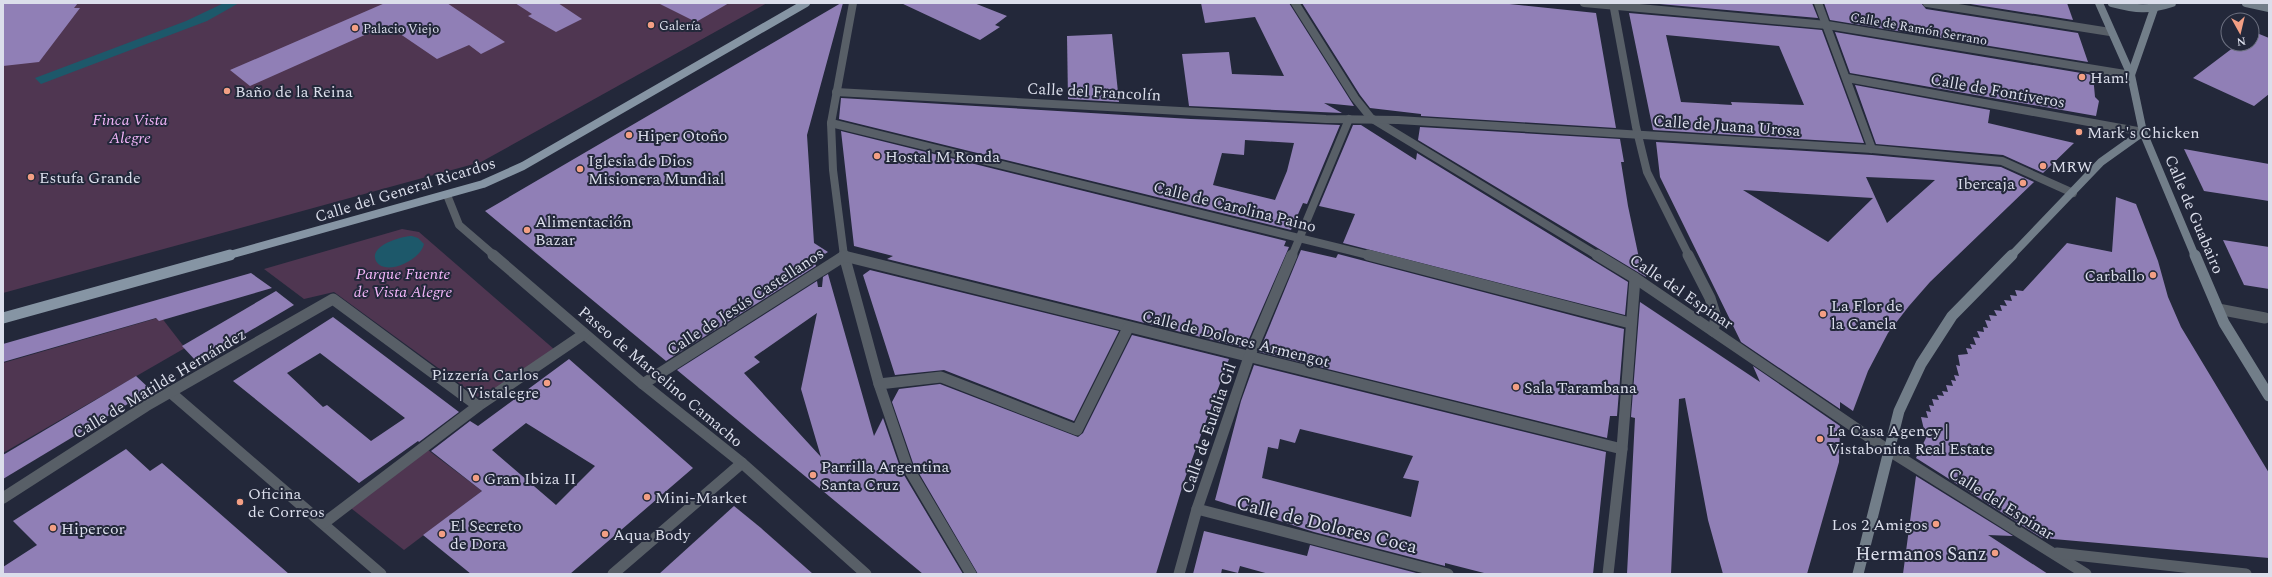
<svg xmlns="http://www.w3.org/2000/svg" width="2272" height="577" viewBox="0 0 2272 577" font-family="Spectral,serif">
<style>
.green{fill:#4f3651}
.water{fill:#1d586a}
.building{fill:#907fb6;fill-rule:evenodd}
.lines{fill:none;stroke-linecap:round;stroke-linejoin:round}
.street-far1{stroke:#585f67;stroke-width:8}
.street{stroke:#585f67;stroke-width:11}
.secondary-far1{stroke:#727e89;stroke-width:8}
.secondary{stroke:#727e89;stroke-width:11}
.primary-far1{stroke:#8695a4;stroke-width:8}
.primary{stroke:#8695a4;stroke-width:11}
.poi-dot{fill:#f39f84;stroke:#23283a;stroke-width:1.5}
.labels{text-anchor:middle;stroke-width:4;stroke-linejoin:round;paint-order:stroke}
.far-poi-label{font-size:13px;fill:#dbdeeb;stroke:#23283a;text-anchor:start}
.far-street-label{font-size:13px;fill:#dbdeeb;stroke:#23283a}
.poi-label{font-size:16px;fill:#dbdeeb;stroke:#23283a;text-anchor:start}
.street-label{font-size:16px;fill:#dbdeeb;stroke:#23283a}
.park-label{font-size:16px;font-style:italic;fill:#f2b5f9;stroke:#23283a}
.near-street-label{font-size:19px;fill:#dbdeeb;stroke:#23283a}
.near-poi-label{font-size:19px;fill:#dbdeeb;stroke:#23283a;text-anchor:end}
</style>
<rect width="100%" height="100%" fill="#23283a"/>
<g class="green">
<path d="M3 3H767L481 162 3 293Z"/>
<path d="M402 229 419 232 555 350 482 400 334 292 304 299 264 269Z"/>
<path d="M161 317 185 348 3 453V363Z"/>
<path d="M424 447 482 491 404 550 347 505Z"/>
</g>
<g class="water">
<path d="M224 3H239L207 21 41 84 35 78 186 21Z"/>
<path d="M412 236 418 238 424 244C421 260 385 277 376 261 368 245 403 236 412 236Z"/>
</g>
<g class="building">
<path d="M3 3H78L74 8H80L39 62 3 66Z"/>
<path d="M385 3H447L505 42 481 54 469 45 437 59 387 25 250 86 230 70Z"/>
<path d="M515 3H558L582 19 556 32 528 16 532 14Z"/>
<path d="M658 3H729L696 22Z"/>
<path d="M841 3H843L807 135 814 243 828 252 815 260 816 266 666 361 485 211Z"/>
<path d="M901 3H974L1007 16 995 25 1000 27 980 40Z"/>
<path d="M1201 3H1289L1354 106 1324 103 1342 113 1189 106 1182 54 1229 52 1232 74 1284 76 1255 17 1205 23Z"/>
<path d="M1302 3H1500L1596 13 1616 128 1421 116V114L1370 108 1360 95Z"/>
<path d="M1648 3H1812L1818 18Z"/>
<path d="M1824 3H1921L1926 9 2078 33 2088 62 1830 20Z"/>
<path d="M1964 3H2067L2073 20Z"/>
<path d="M1629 13 1822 30 1864 143 1653 130ZM1666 35 1779 46 1804 105 1731 102 1732 105 1681 102Z"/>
<path d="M2252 31 2269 38V94L2254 106 2193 78 2238 44H2252Z"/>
<path d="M1835 32 2093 75 2095 97 2099 101 2096 116 1850 73Z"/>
<path d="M1112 34 1119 102 1068 99 1067 36Z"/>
<path d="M1855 85 1990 110 1988 123 2074 143 2043 173 2003 155 1876 144Z"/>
<path d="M841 98 1191 119 1340 125 1307 204 1303 203 1291 230 839 119ZM1245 140 1294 143 1287 171 1275 200 1213 185 1222 153 1244 155Z"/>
<path d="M1353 125H1361L1416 160 1417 153 1628 282 1625 315 1343 243 1355 214 1319 206Z"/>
<path d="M1420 127 1620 139 1624 162H1621L1628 206 1639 258 1642 257 1646 277 1418 140Z"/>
<path d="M841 131 1286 241 1284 246 1289 247 1245 348 887 259 893 256 854 246Z"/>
<path d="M1656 142 1872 155 2001 167 2034 182 1930 282 1909 306 1888 333 1868 371 1853 411 1840 402V409L1741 342 1660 177ZM1866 177 1935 180 1887 223ZM1743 190 1873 198 1828 242Z"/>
<path d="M2184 149 2269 164V201L2204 191Z"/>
<path d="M2116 197 2136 204 2158 261 2168 297 2181 327 2269 473V558L2042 538 1916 458 1926 438 1921 417 1928 418 1926 411 1931 412 1929 405 1934 406 1932 399 1939 400 1937 395 1944 396 1942 391 1948 392 1946 385 1953 386 1951 380 1956 381 1954 375 1959 376 1956 365 1960 366 1958 355 1968 354 1966 348 1972 349 1970 344 1976 345 1973 337 1980 338 1977 331 1984 332 1983 327 1988 328 1985 320 1991 321 1989 315 1997 316 1994 310 2002 311 2000 305 2007 306 2004 300 2012 301 2010 295 2017 296 2015 290 2023 291 2067 243 2112 252Z"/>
<path d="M2223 240 2269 247V289L2244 285Z"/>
<path d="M1301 250 1336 258 1338 254 1624 329 1617 416H1610L1607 438 1259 352Z"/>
<path d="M870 270 1119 331 1074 421 944 370 895 375 863 275Z"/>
<path d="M251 273 272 288 159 321 156 318 3 362V344Z"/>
<path d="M828 274 874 436 883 418 901 470 963 574H923L677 370 817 281 818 287H822L823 277ZM817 313 801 389 821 457 744 373 760 362 754 357Z"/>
<path d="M276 291 294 305 197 362 182 346Z"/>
<path d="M1640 302 1760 382 1753 366 1840 426 1839 462 1807 574H1723L1708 520 1685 398 1679 399 1671 574H1627L1635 418 1631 417Z"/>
<path d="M333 317 459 412 419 442 418 441 359 483 233 381ZM320 353 405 418 371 441 327 405 323 407 287 373Z"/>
<path d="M1132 335 1229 359 1184 481 1156 574H978L913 463 892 402 899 389 940 384 1078 437 1083 433Z"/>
<path d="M569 359 693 468 570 574H471L423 535 482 491 431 451 470 421 478 426ZM526 423 595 466 556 505 492 450Z"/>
<path d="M1254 365 1606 452 1593 574H1488L1445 563V566L1314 532 1215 500 1241 401ZM1300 429 1413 456 1403 478 1419 481 1411 517 1262 478 1268 447 1278 449 1280 439 1295 443Z"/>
<path d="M136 376 151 390 3 479V455Z"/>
<path d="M126 449 150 471 162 463 289 574H3V567L37 545 13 521Z"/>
<path d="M1916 476 2013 536 1988 535 2048 574H1903Z"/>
<path d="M734 506 761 528 813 574H659Z"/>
<path d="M1204 531 1307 556 1310 545 1420 574H1269L1240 566 1238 573 1222 569 1221 574H1193Z"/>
</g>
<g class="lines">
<g class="street-far1">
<path d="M1295 3 1355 98 1371 118 1598 256"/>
<path d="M1584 3 1827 25 2131 75"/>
<path d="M1613 3 1636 127 1647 172 1689 256"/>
<path d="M1818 3 1872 149"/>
<path d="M1927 3 2110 32"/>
<path d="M1847 78 2143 132"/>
<path d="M836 92 1326 119 1398 120 1872 149 2002 161 2073 193"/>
<path d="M831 123 1372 256"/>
<path d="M447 195 459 225 495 256"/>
<path d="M844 256 833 170 831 123 853 3"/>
<path d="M1292 256 1349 119"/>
</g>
<g class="street">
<path d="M493 255 643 384 742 463 866 574"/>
<path d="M844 255 879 384 907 466 971 574"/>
<path d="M1368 255 1630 323"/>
<path d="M1597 255 1635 278 1888 450 2086 574"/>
<path d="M1688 255 1710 298 1716 317 1713 331"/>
<path d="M2218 309 2265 318"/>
<path d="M643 384 844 256 1622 449"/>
<path d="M879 384 941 377 1077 430 1128 328"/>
<path d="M170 392 381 574"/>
<path d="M478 406 584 334"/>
<path d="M3 498 146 406 333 299 478 406 324 523"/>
<path d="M1197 509 1448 574"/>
<path d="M2057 553 2246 574"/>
<path d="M613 574 742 463"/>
<path d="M1179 574 1197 509 1249 357 1292 255"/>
<path d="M1608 574 1622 449 1635 278"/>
</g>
<g class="secondary-far1">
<path d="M2099 3 2131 75 2143 132 2195 256"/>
<path d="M2112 3C2136 9 2148 11 2172 3"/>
<path d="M2246 3 2269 8"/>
<path d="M2131 75 2154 9"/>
<path d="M2011 256 2101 162 2143 132"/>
</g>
<g class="secondary">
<path d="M2195 255 2224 323 2269 396"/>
<path d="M1858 574 1899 411 1921 364 1952 316 2012 255"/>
</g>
<path class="primary-far1" d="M226 256 483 184 523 166 806 3"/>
<path class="primary" d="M3 318 230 255"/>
</g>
<g class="poi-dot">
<circle cx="651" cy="25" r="4"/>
<circle cx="355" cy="28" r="4"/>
<circle cx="2082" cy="77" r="4"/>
<circle cx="227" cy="91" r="4"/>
<circle cx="2079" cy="132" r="4"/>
<circle cx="629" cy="135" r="4"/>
<circle cx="877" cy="156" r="4"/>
<circle cx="2043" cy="166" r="4"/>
<circle cx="580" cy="169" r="4"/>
<circle cx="31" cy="177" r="4"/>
<circle cx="2023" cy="183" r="4"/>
<circle cx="527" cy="230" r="4"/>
<circle cx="2153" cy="275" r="4"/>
<circle cx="1823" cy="314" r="4"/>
<circle cx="547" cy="383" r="4"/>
<circle cx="1516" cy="387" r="4"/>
<circle cx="1820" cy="439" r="4"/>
<circle cx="813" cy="475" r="4"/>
<circle cx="476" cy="478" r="4"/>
<circle cx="647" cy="497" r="4"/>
<circle cx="240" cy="502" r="4"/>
<circle cx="1936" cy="524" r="4"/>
<circle cx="53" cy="528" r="4"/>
<circle cx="442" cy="534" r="4"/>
<circle cx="605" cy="534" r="4"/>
<circle cx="1995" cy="553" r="4"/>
</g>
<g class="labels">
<g class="far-poi-label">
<text x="659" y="30">Galería</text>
<text x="363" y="33">Palacio Viejo</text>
</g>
<g class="far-street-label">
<text transform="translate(1919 28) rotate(10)" y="5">Calle de Ramón Serrano</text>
</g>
<g class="poi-label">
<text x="2090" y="83">Ham!</text>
<text x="235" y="97">Baño de la Reina</text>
<text x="2087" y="138">Mark's Chicken</text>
<text x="637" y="141">Hiper Otoño</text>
<text x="885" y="162">Hostal M Ronda</text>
<text x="588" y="166">Iglesia de Dios<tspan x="588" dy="18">Misionera Mundial</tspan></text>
<text x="2051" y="172">MRW</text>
<text x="39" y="183">Estufa Grande</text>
<text x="2015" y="189" text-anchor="end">Ibercaja</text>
<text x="535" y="227">Alimentación<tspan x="535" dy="18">Bazar</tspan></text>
<text x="2145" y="281" text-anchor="end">Carballo</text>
<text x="1831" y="311">La Flor de<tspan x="1831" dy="18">la Canela</tspan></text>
<text x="539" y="380" text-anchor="end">Pizzería Carlos<tspan x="539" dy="18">| Vistalegre</tspan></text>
<text x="1524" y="393">Sala Tarambana</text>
<text x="1828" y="436">La Casa Agency |<tspan x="1828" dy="18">Vistabonita Real Estate</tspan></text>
<text x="821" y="472">Parrilla Argentina<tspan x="821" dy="18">Santa Cruz</tspan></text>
<text x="484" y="484">Gran Ibiza II</text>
<text x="248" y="499">Oficina<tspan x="248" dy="18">de Correos</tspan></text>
<text x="655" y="503">Mini-Market</text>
<text x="1928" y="530" text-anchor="end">Los 2 Amigos</text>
<text x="450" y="531">El Secreto<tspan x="450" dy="18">de Dora</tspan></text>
<text x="61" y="534">Hipercor</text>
<text x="613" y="540">Aqua Body</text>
</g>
<g class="street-label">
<text transform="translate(1998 90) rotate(10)" y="6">Calle de Fontiveros</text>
<text transform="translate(1094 91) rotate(3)" y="6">Calle del Francolín</text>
<text transform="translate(1727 125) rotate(4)" y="6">Calle de Juana Urosa</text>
<text transform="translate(405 189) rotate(-17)" y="6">Calle del General Ricardos</text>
<text transform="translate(1235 206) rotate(14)" y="6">Calle de Carolina Paino</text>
<text transform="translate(2195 214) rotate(67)" y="6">Calle de Guabairo</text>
<text transform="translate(1682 291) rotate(34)" y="6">Calle del Espinar</text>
<text transform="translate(745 301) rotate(-33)" y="6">Calle de Jesús Castellanos</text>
<text transform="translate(1236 338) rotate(14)" y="6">Calle de Dolores Armengot</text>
<text transform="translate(661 376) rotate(40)" y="6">Paseo de Marcelino Camacho</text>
<text transform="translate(159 383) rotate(-31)" y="6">Calle de Matilde Hernández</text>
<text transform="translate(1208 428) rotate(-71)" y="6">Calle de Eulalia Gil</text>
<text transform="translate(2002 503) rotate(32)" y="6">Calle del Espinar</text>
</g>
<g class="park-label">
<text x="130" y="125">Finca Vista<tspan x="130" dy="18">Alegre</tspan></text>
<text x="403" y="279">Parque Fuente<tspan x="403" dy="18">de Vista Alegre</tspan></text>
</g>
<g class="near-street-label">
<text transform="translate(1327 524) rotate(14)" y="7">Calle de Dolores Coca</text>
</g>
<g class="near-poi-label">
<text x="1987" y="560">Hermanos Sanz</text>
</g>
</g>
<rect width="2272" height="577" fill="none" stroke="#dbdeeb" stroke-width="8"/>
<g transform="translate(2240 32) rotate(172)"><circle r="19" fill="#23283a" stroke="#6d7181"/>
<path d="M0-3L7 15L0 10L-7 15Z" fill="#f39f84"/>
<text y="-6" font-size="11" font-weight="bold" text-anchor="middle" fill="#dbdeeb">N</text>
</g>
</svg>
